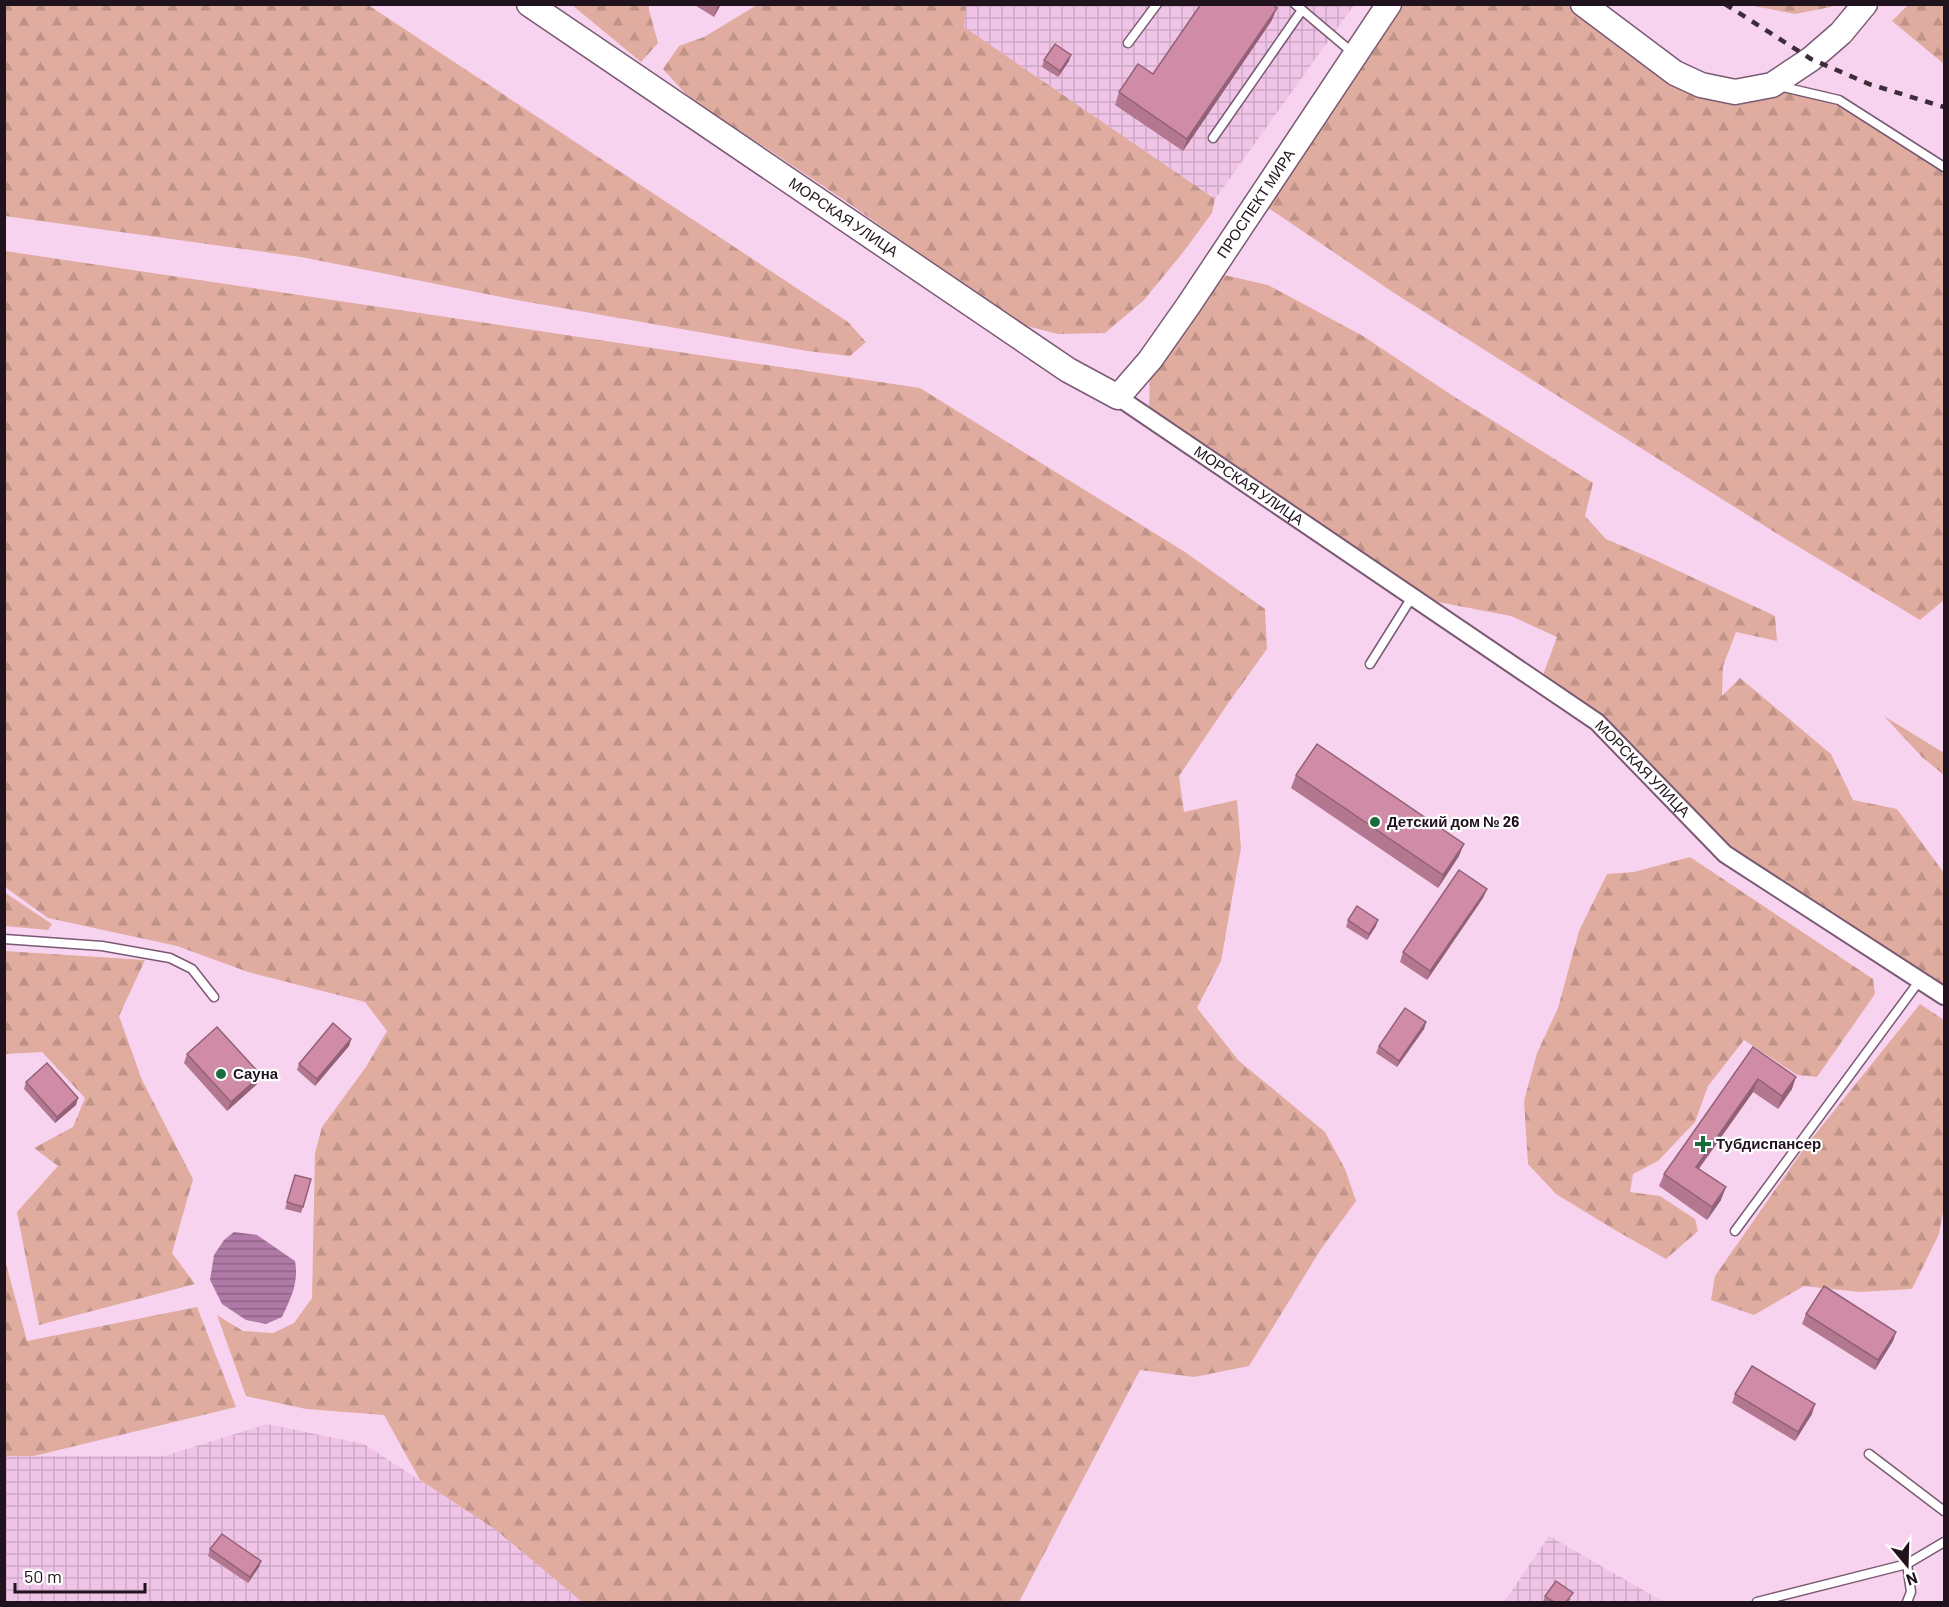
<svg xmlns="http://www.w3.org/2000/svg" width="1949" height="1607" viewBox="0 0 1949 1607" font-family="Barlow,sans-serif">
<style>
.industrial{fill:url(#industrial-grid)}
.forest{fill:url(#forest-firs)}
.water{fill:url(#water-rules)}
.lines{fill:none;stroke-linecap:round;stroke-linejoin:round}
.service-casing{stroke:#795973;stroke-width:11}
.minor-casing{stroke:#795973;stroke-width:20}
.secondary-casing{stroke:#795973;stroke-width:27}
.service{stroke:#fff;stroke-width:8}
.minor{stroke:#fff;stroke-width:16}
.secondary{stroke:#fff;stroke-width:24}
.rail{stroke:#3d2d3a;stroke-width:4.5;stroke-dasharray:8 8;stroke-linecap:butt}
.wall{fill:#b37890}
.shaded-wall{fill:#926175}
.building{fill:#d08ba7;stroke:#926175;stroke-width:1.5}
.poi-dot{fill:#196c3d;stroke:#fff;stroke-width:2}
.labels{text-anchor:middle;stroke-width:4.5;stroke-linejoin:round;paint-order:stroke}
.street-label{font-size:15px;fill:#20131d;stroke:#fff}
.poi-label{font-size:15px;font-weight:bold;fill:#20131d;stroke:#fff;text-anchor:start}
</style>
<defs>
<pattern id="industrial-grid" width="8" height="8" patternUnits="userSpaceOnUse" patternTransform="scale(1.5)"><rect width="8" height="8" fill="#f0c4e7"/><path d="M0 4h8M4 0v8" fill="none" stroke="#cea8c6"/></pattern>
<pattern id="forest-firs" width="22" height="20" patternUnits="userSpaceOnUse" patternTransform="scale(1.5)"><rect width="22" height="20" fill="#e0aca0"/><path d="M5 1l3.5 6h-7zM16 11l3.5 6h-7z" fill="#c09389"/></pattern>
<pattern id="water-rules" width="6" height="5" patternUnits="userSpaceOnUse" patternTransform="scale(1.5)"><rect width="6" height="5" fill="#b07aa6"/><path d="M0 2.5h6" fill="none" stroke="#8f6387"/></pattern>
</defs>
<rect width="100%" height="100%" fill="#f8d3f0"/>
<g class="industrial">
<path d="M931 5H1354L1215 199Z"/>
<path d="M267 1424 364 1444 496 1530 582 1602H5V1456H164Z"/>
<path d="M1549 1536 1664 1602H1504Z"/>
</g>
<g class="forest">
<path d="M5 4 368 5 848 322 866 342 850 356 807 351 511 299 301 257 5 216Z"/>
<path d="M572 5H649V10L658 43 641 62Z"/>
<path d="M757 5H962L966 7 964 27 1215 199 1212 213 1184 251 1144 300 1105 333 1058 334 1019 324 847 202 769 150 693 102 663 69 679 46 704 37Z"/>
<path d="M1389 5H1583L1675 73 1772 85 1839 100 1944 167V600L1920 620 1784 538 1394 293 1258 201Z"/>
<path d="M1749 5H1833L1831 7 1795 14Z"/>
<path d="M1908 5H1944V64L1892 21Z"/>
<path d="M5 251 920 388 1185 552 1265 609 1267 649 1229 702 1179 776 1184 812 1237 800 1241 848 1221 961 1197 1008 1239 1061 1325 1132 1345 1169 1356 1201 1321 1249 1249 1366 1194 1377 1140 1370 1019 1602H582L496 1530 420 1480 384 1415 306 1409 246 1396 217 1315 243 1331 273 1333 294 1323 312 1298 315 1153 322 1127 366 1067 387 1031 365 1002 248 972 177 946 48 918 5 887Z"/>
<path d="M1211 272 1268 285 1363 336 1453 396 1593 483 1585 516 1606 539 1653 559 1775 616 1777 641 1736 632 1723 666 1722 696 1740 678 1831 754 1853 800 1897 809 1944 873V996L1725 854 1597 722 1540 683 1557 637 1511 616 1412 597 1149 418 1150 360Z"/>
<path d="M1884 716 1944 753V775L1922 757Z"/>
<path d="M1690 857 1873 979 1875 994 1817 1077 1797 1075 1744 1040 1708 1086 1695 1122 1658 1161 1633 1174 1630 1192 1660 1196 1695 1219 1698 1231 1666 1259 1615 1230 1556 1194 1528 1164 1524 1101 1537 1053 1558 1008 1579 931 1607 874 1634 872Z"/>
<path d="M4 892 52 924 48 930 5 926Z"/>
<path d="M5 951 145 960 119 1016 142 1080 193 1179 172 1253 195 1284 39 1325 17 1212 58 1166 34 1148 73 1127 85 1098 42 1052 5 1054Z"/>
<path d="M1920 1004 1944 1020V1206L1939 1234 1912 1289 1860 1292 1804 1286 1754 1315 1711 1300 1715 1276 1805 1147Z"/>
<path d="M4 1257 27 1341 197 1307 236 1407 34 1456H5Z"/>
</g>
<path class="water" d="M234 1232 257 1235 295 1261C299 1282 291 1298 282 1317L266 1324 246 1320 222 1304 210 1280 214 1255 224 1240Z"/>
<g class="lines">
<defs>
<g id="service">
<path d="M1295 4 1353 53"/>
<path d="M1128 43 1157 4"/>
<path d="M1779 86 1839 100 1944 167"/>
<path d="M1213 138 1302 10"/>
<path d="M1370 664 1412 597"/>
<path d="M4 939 102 946 170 958 192 969 214 997"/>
<path d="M1735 1231 1920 980"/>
<path d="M1869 1454 1944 1511"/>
<path d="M1907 1564 1911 1592 1907 1602"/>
<path d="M1757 1602 1907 1564 1944 1542"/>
</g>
<g id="minor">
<path id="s1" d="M1118 397 1597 722 1725 854 1944 996"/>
</g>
<g id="secondary">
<path id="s2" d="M529 4 1068 370 1118 397 1150 360 1188 306 1389 4"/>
<path d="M1583 4 1675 73 1701 85 1735 92 1772 85 1811 59 1841 33 1865 4"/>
</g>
</defs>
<use href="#service" class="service-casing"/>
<use href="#minor" class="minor-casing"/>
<use href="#secondary" class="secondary-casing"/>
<use href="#service" class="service"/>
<use href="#minor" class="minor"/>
<use href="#secondary" class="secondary"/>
<path class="rail" d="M1725 4 1811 59 1869 84 1944 107"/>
</g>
<g class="wall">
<path d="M693 4H721L714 17Z"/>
<path d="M1272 20 1183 151 1115 105 1119 92 1153 74Z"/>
<path d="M1044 60 1069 61 1058 77 1042 67Z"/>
<path d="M1296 775 1459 856 1438 888 1291 788Z"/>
<path d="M1487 889 1483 898 1427 980 1400 962 1403 952Z"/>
<path d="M1348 920 1376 926 1367 940 1346 927Z"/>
<path d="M1426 1022 1424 1029 1397 1067 1376 1053 1379 1046Z"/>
<path d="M351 1039 349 1046 315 1086 297 1070 299 1064Z"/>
<path d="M1753 1047 1792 1089 1778 1109 1753 1092 1699 1169 1721 1200 1707 1220 1659 1186 1664 1174Z"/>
<path d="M187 1054 261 1075 257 1084 227 1111 184 1063Z"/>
<path d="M26 1082 76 1105 55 1123 24 1089Z"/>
<path d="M293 1181 303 1207 301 1213 285 1209Z"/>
<path d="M1806 1314 1896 1332 1893 1341 1875 1370 1802 1324Z"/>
<path d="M1735 1394 1812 1414 1795 1441 1732 1403Z"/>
<path d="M210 1549 261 1561 259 1567 248 1583 208 1556Z"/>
<path d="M1545 1596 1571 1599 1568 1602H1543Z"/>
</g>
<g class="shaded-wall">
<path d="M718 4H721L714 17Z"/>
<path d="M1277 8 1272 20 1183 151 1187 139Z"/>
<path d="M1071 55 1069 61 1058 77 1060 71Z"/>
<path d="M1464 844 1459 856 1438 888 1443 875Z"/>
<path d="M1487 889 1483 898 1427 980 1430 971Z"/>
<path d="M1378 920 1376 926 1367 940 1369 934Z"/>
<path d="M1426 1022 1424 1029 1397 1067 1399 1061Z"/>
<path d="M351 1039 349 1046 315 1086 317 1079Z"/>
<path d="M261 1075 257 1084 227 1111 231 1102Z"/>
<path d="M1796 1077 1792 1089 1778 1109 1782 1096Z"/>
<path d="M1758 1079 1753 1092 1691 1179 1696 1167Z"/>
<path d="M78 1098 76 1105 55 1123 57 1117Z"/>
<path d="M1726 1187 1721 1200 1707 1220 1712 1207Z"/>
<path d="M1896 1332 1893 1341 1875 1370 1878 1360Z"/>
<path d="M1815 1404 1812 1414 1795 1441 1798 1432Z"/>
<path d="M261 1561 259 1567 248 1583 250 1577Z"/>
</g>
<g class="building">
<path d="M1201 4H1272L1277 8 1187 139 1119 92 1138 64 1153 74Z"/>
<path d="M1055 44 1071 55 1060 71 1044 60Z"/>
<path d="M1317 744 1464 844 1443 875 1296 775Z"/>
<path d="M1459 870 1487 889 1430 971 1403 952Z"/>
<path d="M1357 906 1378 920 1369 934 1348 920Z"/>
<path d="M1405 1008 1426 1022 1399 1061 1379 1046Z"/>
<path d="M333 1023 351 1039 317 1079 299 1064Z"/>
<path d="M217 1027 261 1075 231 1102 187 1054Z"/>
<path d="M1753 1047 1796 1077 1782 1096 1758 1079 1696 1167 1726 1187 1712 1207 1664 1174Z"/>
<path d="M47 1063 78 1098 57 1117 26 1082Z"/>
<path d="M295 1175 311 1179 303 1207 287 1202Z"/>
<path d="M1824 1286 1896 1332 1878 1360 1806 1314Z"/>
<path d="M1752 1366 1815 1404 1798 1432 1735 1394Z"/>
<path d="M222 1534 261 1561 250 1577 210 1549Z"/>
<path d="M1556 1581 1573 1593 1566 1602H1554L1545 1596Z"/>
</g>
<g class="poi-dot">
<circle cx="1375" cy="822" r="6"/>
<circle cx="221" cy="1074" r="6"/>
<path d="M1700 1135h6v6h6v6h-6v6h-6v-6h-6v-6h6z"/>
</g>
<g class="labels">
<g class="street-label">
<text dy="5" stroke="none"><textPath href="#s2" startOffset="946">ПРОСПЕКТ МИРА</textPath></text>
<text dy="5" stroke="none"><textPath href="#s2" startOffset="380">МОРСКАЯ УЛИЦА</textPath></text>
<text dy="5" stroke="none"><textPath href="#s1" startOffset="158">МОРСКАЯ УЛИЦА</textPath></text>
<text dy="5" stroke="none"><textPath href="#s1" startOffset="644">МОРСКАЯ УЛИЦА</textPath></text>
</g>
<g class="poi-label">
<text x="1387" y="827">Детский дом № 26</text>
<text x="233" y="1079">Сауна</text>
<text x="1716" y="1149">Тубдиспансер</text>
</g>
</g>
<rect width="1949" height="1607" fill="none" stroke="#20131d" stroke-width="12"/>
<g transform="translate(1907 1565) rotate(161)" stroke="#ffffff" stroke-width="4.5" paint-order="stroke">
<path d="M0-4.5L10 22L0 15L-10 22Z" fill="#20131d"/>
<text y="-9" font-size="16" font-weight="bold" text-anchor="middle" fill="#20131d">N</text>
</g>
<path d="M15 1583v9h130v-9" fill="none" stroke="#20131d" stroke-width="3"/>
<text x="24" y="1583" font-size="18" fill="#20131d" stroke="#ffffff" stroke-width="4.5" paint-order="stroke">50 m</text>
</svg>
